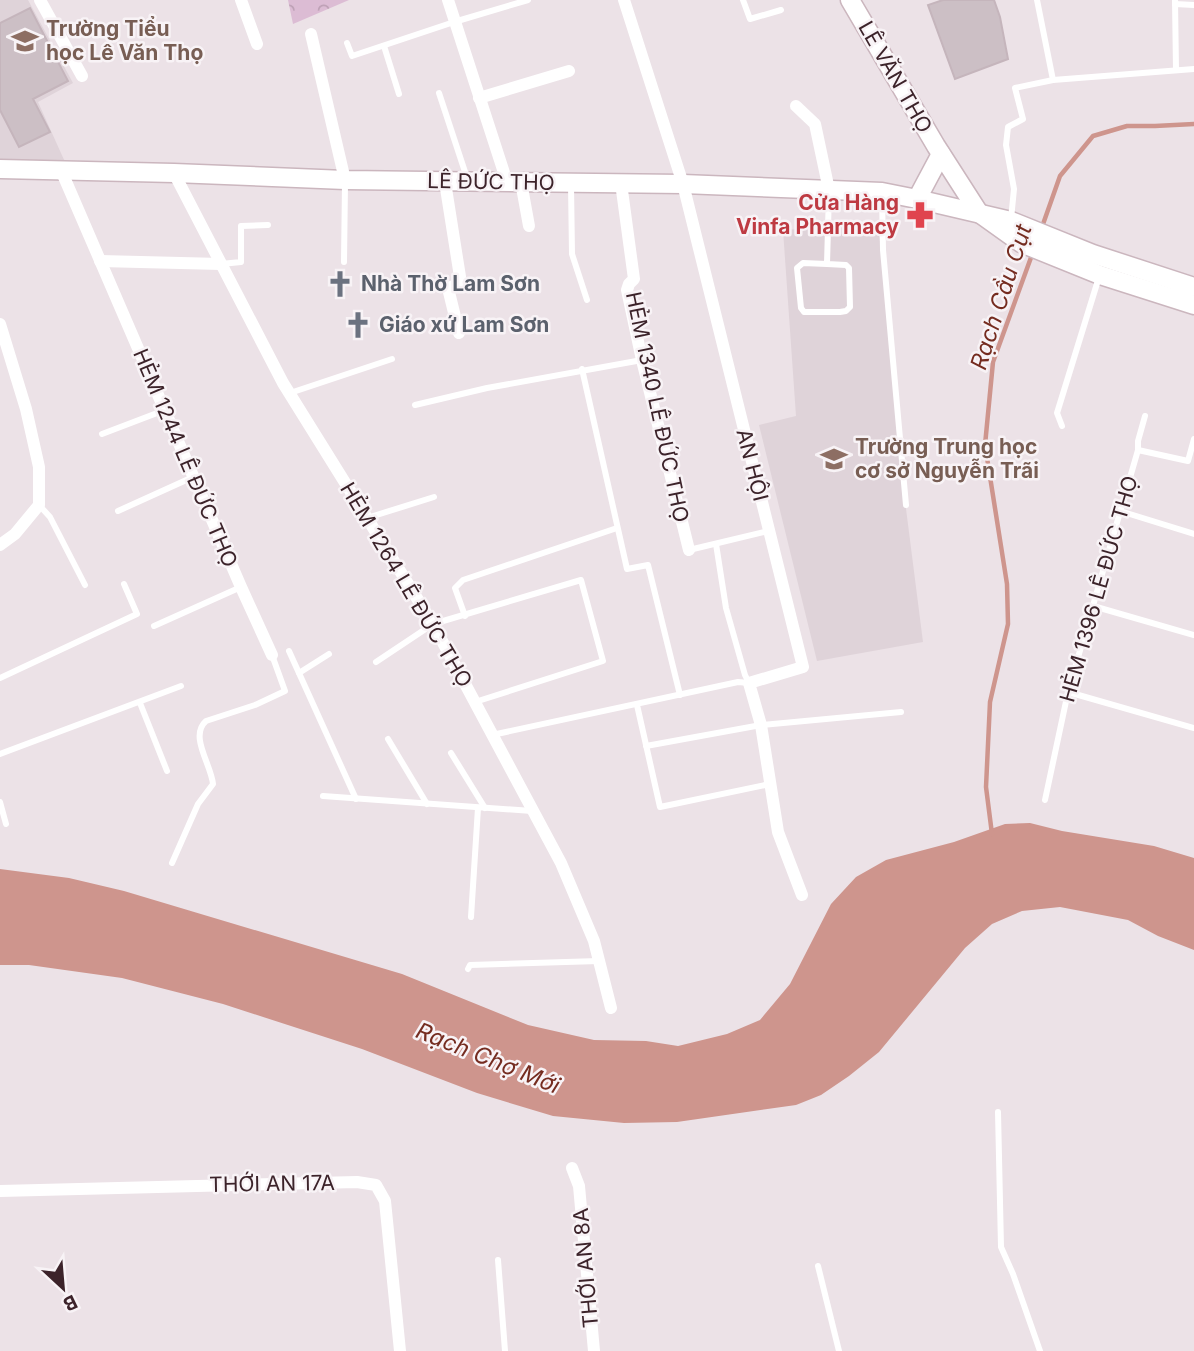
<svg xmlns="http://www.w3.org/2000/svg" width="1194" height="1351" viewBox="0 0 1194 1351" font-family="Inter,sans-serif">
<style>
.built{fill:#dfd3d9}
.forest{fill:url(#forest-crowns)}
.water{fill:#ce958d}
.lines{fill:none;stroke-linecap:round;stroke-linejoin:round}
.stream{stroke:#ce958d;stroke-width:4.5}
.building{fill:#ccbfc5;stroke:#c5b5bc;stroke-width:2}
.secondary-casing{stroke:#cbb6be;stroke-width:21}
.lane{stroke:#fff;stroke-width:6}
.street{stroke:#fff;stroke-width:12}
.secondary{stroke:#fff;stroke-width:18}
.labels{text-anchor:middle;stroke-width:5;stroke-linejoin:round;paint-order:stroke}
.education-label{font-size:21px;font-weight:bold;fill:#785e54;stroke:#f8f3f6;text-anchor:start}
.street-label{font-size:21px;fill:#3c232a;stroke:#f8f3f6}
.health-label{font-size:21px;font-weight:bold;fill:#be3a42;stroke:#f8f3f6;text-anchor:end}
.worship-label{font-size:21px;font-weight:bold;fill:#5b616d;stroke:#f8f3f6;text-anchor:start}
.water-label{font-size:23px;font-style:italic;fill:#752c20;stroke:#f8f3f6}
</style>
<defs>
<pattern id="forest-crowns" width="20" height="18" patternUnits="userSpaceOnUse" patternTransform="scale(1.75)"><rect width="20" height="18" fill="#dcbcd4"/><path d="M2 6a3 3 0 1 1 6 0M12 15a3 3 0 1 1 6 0" fill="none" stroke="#bea1b6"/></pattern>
</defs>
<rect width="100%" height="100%" fill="#ece2e7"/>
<g class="built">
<path d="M0 0H28L73 83 38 102 65 162 0 161Z"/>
<path d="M878 224 890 330 904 493 923 642 817 661 759 425 796 416 783 230Z"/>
</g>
<path class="forest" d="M288 0H349L293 24Z"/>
<path class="water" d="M1030 823 1062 831 1154 846 1194 858V950L1158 936 1128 920 1060 907 1022 911 992 924 965 948 879 1052 849 1076 821 1095 796 1105 677 1122 624 1123 553 1116 477 1093 362 1049 223 1004 122 978 29 965H0V869L69 878 124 891 402 974 528 1025 594 1040 646 1041 678 1046 727 1034 760 1020 790 984 831 904 856 877 886 860 954 842 1005 824Z"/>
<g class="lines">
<g class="stream">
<path d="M1042 227 1060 176 1093 136 1127 126H1155L1194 124"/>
<path d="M992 834 986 787 990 702 1008 624 1007 584 985 445 993 362 1033 252"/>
</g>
</g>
<g class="building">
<path d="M943 0H994L1000 17 1008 59 955 79 928 5Z"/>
<path d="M30 8 68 81 33 99 50 132 19 147 0 110V23Z"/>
</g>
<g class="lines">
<defs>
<g id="secondary">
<path d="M850 0 936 146 979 213 1021 243 1100 275 1194 305"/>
<path d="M0 169 174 173 345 180 683 184 882 192 917 199 1011 221 1093 254 1194 287"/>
<path d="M917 199 941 154"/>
</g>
</defs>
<use href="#secondary" class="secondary-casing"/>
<g class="lane">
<path d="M743 0 750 19 781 10"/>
<path d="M1037 0 1053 80"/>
<path d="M1175 0 1176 70"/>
<path d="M1175 4 1194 5"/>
<path d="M347 43 352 56 454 22 528 0"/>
<path d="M384 46 399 94"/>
<path d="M439 93 468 181"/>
<path d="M571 185 572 254 587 300"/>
<path d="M882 194 883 250 906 505"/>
<path d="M1011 219 1014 189 1006 145 1008 127 1023 119 1015 88 1053 80 1194 69"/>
<path d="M344 262 345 183"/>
<path d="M221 264 241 262V226L268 225"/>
<path d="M827 264 846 265 849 268 850 307 846 311 840 312H804L801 308 797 268 803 263 827 264 829 192"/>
<path d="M582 369 627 569 648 565 680 695"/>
<path d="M290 393 392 359"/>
<path d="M415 405 487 388 642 360"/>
<path d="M1062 426 1057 413 1099 277"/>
<path d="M102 434 165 410"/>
<path d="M1138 450V441L1145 416"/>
<path d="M39 505 50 517 85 585"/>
<path d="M118 511 193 477"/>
<path d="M1120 511 1194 534"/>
<path d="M367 518 434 497"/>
<path d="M716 544 726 608 745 675 749 683"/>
<path d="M689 550 768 531"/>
<path d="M1093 606 1194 635"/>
<path d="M465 616 455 588 463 580 617 528"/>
<path d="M154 626 241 587"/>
<path d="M289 651 356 799"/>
<path d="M376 662 433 624 581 580 603 661 475 702"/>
<path d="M299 673 329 654"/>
<path d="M0 678 137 614 124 584"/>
<path d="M1068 692 1194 728"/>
<path d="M140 703 167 771"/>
<path d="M637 705 660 807 770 784"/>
<path d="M492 735 738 682 749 683"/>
<path d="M388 739 427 804"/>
<path d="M646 746 761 725 901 712"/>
<path d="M451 753 485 808"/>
<path d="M0 754 181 686"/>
<path d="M323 796 532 811"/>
<path d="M1045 800 1068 692 1138 450 1188 461 1194 439"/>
<path d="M0 802 6 824"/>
<path d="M172 863 198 804 213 784C211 764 189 736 206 721L255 705 285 691 272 655"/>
<path d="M471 917 478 808"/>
<path d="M468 969 470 965 599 961"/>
<path d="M998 1112 1001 1247 1013 1274 1040 1351"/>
<path d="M498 1260 505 1351"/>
<path d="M818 1266 839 1351"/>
</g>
<g class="street">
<path d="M40 0 82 76"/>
<path d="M241 0 257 44"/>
<path d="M448 0 507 182"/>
<path d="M624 0 683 184 803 667 749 683 761 725 778 832 802 895"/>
<path d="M311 34 345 180"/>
<path d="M479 98 569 71"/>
<path d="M796 106 815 124 829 190"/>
<path d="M61 170 241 587 272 655"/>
<path d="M174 173 283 383 433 624 561 863 594 941 611 1008"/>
<path d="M445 182 461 283 448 288 459 333"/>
<path d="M521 182 529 226"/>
<path d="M621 183 634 279 629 284 627 290 642 360 689 550"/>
<path d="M100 261 221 264"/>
<path d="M0 324 26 409 39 467V505L15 534 0 545"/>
<path d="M572 1168 579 1186 594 1351"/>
<path d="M0 1191 357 1182 376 1185 385 1201 400 1351"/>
</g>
<use href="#secondary" class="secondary"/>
</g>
<defs>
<symbol id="school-bare" viewBox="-9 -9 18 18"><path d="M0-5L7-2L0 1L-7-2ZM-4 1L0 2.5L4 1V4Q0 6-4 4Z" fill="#8d6e63" stroke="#f8f3f6" stroke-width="2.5" paint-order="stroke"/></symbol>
<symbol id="pharmacy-bare" viewBox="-9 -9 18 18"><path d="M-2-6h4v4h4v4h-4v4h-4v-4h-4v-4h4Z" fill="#e0444e" stroke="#f8f3f6" stroke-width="2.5" paint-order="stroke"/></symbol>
<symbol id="church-bare" viewBox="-9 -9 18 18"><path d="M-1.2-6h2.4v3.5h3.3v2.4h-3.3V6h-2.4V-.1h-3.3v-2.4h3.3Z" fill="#6b7280" stroke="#f8f3f6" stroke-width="2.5" paint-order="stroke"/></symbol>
</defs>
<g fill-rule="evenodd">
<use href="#school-bare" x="6" y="22" width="38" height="38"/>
<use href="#pharmacy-bare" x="901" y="196" width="38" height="38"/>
<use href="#church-bare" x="321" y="265" width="38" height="38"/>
<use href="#church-bare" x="339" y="306" width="38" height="38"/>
<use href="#school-bare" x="815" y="440" width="38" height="38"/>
</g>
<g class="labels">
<g class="education-label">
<text x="46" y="36">Trường Tiểu<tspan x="46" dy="24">học Lê Văn Thọ</tspan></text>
<text x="855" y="454">Trường Trung học<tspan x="855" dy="24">cơ sở Nguyễn Trãi</tspan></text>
</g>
<g class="street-label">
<text transform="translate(895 77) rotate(60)" y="7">LÊ VĂN THỌ</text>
<text transform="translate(491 182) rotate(1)" y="7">LÊ ĐỨC THỌ</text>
<text transform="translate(657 407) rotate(78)" y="7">HẺM 1340 LÊ ĐỨC THỌ</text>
<text transform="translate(185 458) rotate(67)" y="7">HẺM 1244 LÊ ĐỨC THỌ</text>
<text transform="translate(752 465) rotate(76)" y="7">AN HỘI</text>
<text transform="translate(406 585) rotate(59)" y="7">HẺM 1264 LÊ ĐỨC THỌ</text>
<text transform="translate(1099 589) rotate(-74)" y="7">HẺM 1396 LÊ ĐỨC THỌ</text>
<text transform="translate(272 1184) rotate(-1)" y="7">THỚI AN 17A</text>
<text transform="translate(586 1268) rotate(-95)" y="7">THỚI AN 8A</text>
</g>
<g class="health-label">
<text x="899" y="210">Cửa Hàng<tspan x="899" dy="24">Vinfa Pharmacy</tspan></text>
</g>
<g class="worship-label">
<text x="361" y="291">Nhà Thờ Lam Sơn</text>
<text x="379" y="332">Giáo xứ Lam Sơn</text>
</g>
<g class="water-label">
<text transform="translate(1001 297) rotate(-72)" y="8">Rạch Cầu Cụt</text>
<text transform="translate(488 1058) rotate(22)" y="8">Rạch Chợ Mới</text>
</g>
</g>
<g transform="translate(63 1288) rotate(154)" stroke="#f8f3f6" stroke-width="5" paint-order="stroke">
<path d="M0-5L12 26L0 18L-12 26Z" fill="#3c232a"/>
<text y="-10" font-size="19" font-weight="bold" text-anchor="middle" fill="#3c232a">B</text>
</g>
</svg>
